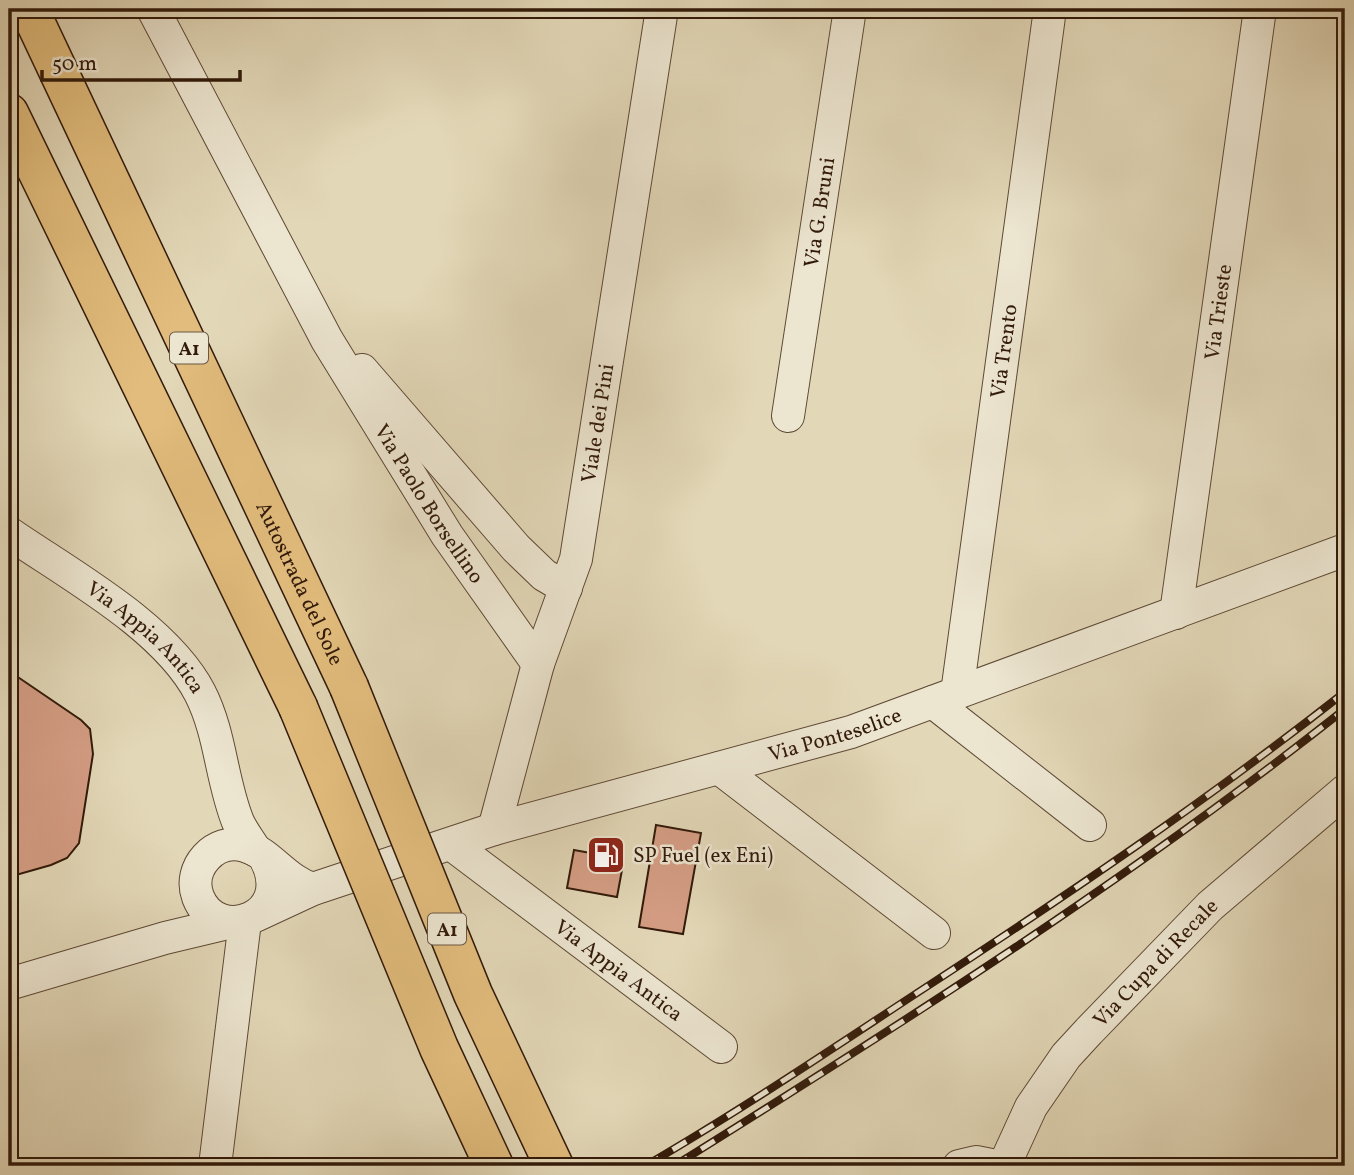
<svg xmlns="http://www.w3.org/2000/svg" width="1354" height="1175" viewBox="0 0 1354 1175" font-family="Vollkorn,serif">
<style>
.building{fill:#d49d84;stroke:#321a0a;stroke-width:2}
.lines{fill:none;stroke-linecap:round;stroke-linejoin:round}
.minor-casing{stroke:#5e4935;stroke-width:34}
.highway-casing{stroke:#321a0a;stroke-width:41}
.minor{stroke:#ece5d0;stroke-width:32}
.highway{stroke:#e1bc7c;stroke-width:38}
.rail-casing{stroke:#321a0a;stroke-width:8}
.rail{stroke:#ece5d0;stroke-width:5;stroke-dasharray:16;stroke-linecap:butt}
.highway-bridge-casing{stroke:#321a0a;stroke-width:41;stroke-linecap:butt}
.highway-bridge{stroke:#e1bc7c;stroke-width:38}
.labels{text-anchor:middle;stroke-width:5;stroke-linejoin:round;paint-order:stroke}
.shield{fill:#ece5d0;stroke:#6a5745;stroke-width:2}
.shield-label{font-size:19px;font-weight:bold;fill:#321a0a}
.street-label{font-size:21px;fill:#321a0a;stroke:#ece5d0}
.poi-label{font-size:21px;fill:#321a0a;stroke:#ece5d0;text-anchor:start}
</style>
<rect width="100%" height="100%" fill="#e2d7b7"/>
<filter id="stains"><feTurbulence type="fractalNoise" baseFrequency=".00286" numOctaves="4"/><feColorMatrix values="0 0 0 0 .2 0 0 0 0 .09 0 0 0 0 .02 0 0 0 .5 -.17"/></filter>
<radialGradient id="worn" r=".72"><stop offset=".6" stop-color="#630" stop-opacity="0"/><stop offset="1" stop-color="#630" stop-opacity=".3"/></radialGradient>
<g class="building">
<path d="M9 671 81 720 90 729 93 754 79 843 67 858 51 865 9 877Z"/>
<path d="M656 825 701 833 683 934 639 927Z"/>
<path d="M574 850 624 859 617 897 567 888Z"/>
</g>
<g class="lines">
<defs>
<g id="minor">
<path id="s1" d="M153 9 327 340 447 535 538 664"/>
<path d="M362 370 516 548 544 575 566 588"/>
<path id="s2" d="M788 416 850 9"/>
<path id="s3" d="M9 533C70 575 166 627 200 693 221 734 221 780 238 822 242 831 249 840 255 850"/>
<path id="s4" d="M1176 613 1260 9"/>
<path id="s5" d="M957 693 1050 9"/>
<path d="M933 702 1090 825"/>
<path d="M719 768 934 933"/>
<path id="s6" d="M494 829 538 664 576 559 662 9"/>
<path id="s7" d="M451 844 721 1047"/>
<path d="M265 858C297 917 217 946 198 897 187 868 215 837 245 846 270 853 285 881 313 889"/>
<path id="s8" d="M257 915 313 889 494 829 851 732 1345 550"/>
<path d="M9 984 165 938 232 922"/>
<path d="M215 1166 245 921"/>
<path d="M959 1166 976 1162 996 1166"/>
<path id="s9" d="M1004 1166 1031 1107 1066 1056 1089 1031 1210 906 1345 791"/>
</g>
<g id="highway">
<path id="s10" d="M29 9 349 687"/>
<path d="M9 113 298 707"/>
</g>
</defs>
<use href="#minor" class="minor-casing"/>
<use href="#highway" class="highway-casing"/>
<use href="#minor" class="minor"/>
<use href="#highway" class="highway"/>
<defs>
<g id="rail">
<path d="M645 1166C738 1112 827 1052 917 993 1063 898 1208 800 1345 692"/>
<path d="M674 1166C903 1023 1133 877 1345 709"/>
</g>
</defs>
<use href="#rail" class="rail-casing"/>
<use href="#rail" class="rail"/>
<defs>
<g id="highway-bridge">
<path d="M349 687 473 994 554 1166"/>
<path d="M298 707 439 1048 494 1166"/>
</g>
</defs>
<use href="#highway-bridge" class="highway-bridge-casing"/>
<use href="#highway-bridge" class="highway-bridge"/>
</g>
<defs>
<symbol id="fuel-square" viewBox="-11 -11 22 22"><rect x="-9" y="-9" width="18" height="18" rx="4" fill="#8f2418" stroke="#ece5d0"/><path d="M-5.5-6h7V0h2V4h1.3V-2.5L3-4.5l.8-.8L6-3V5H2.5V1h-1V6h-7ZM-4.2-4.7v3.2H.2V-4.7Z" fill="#fff"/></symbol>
</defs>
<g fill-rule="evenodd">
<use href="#fuel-square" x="584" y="833" width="44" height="44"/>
</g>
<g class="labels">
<g class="shield">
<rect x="170" y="332.5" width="38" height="31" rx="5"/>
<rect x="428" y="913.5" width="38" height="31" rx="5"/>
</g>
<g class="shield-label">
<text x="189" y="355">A1</text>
<text x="447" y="936">A1</text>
</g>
<g class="street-label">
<text dy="7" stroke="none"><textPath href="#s2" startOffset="206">Via G. Bruni</textPath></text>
<text dy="7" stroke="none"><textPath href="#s4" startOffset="304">Via Trieste</textPath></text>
<text dy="7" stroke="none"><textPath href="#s5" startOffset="345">Via Trento</textPath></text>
<text dy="7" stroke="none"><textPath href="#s6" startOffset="420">Viale dei Pini</textPath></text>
<text dy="7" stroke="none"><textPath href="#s1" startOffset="567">Via Paolo Borsellino</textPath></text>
<text dy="7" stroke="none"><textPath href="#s10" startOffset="635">Autostrada del Sole</textPath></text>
<text dy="7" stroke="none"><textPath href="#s3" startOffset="173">Via Appia Antica</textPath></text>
<text dy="7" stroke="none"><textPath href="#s8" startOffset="606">Via Ponteselice</textPath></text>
<text dy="7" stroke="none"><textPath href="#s9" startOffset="256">Via Cupa di Recale</textPath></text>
<text dy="7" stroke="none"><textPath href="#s7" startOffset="210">Via Appia Antica</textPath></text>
</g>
<g class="poi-label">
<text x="633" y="862">SP Fuel (ex Eni)</text>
</g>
</g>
<rect width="1354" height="1175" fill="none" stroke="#e2d7b7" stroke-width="35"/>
<rect x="10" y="10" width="1333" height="1154" fill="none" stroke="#321a0a" stroke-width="3.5"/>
<rect x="18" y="18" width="1319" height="1140" fill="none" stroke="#321a0a" stroke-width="2"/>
<path d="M42 70v10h198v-10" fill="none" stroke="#321a0a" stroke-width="3.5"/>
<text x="52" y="70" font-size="21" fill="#321a0a" stroke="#ece5d0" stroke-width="5" paint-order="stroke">50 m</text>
<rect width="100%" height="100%" filter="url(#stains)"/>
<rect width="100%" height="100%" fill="url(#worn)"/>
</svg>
